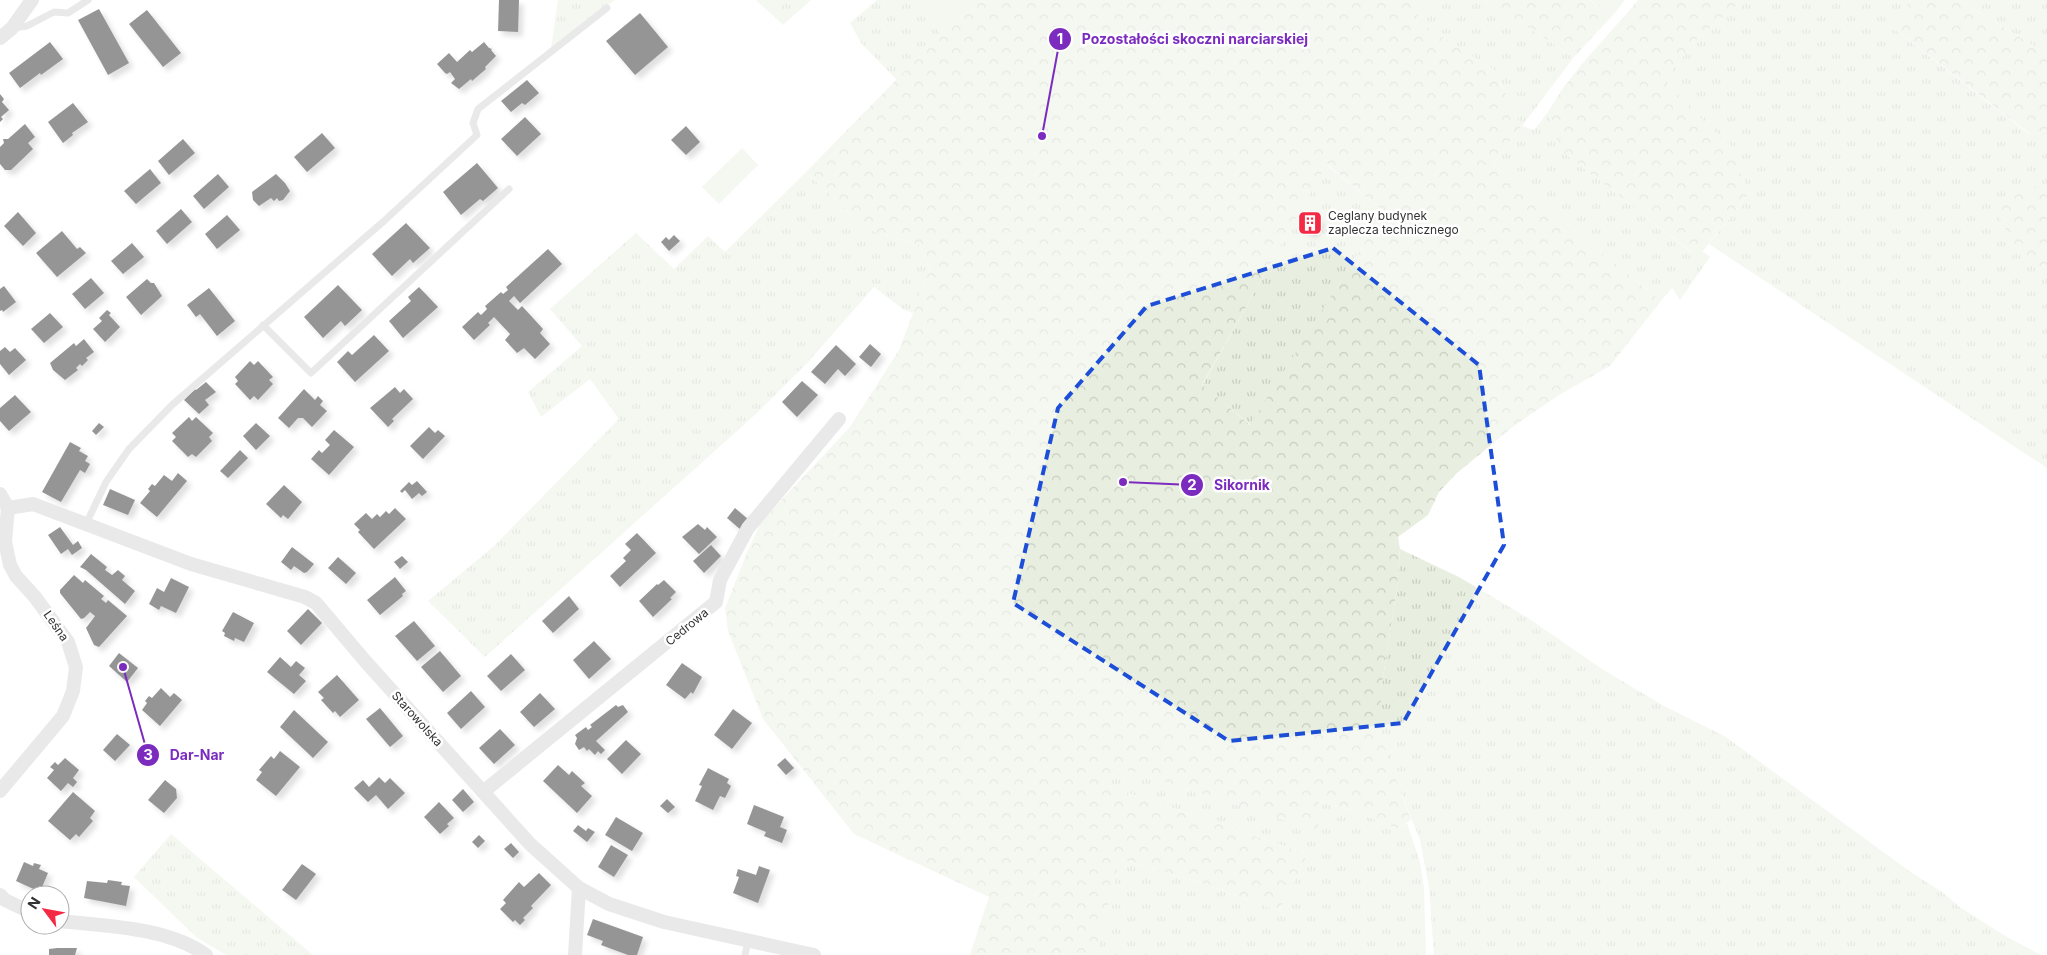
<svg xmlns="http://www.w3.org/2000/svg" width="2047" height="955" viewBox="0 0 2047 955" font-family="Inter,sans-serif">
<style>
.grass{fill:url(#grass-tufts)}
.forest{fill:url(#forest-crowns);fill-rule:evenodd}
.garden{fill:#e9efe0}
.building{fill:#191919;filter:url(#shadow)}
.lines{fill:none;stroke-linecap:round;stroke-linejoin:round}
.service{stroke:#cfcfcf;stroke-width:7}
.minor{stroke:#cfcfcf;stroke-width:14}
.marked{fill:none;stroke:#1d4ed8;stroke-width:4;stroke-dasharray:10 6;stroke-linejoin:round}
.labels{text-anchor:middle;stroke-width:5;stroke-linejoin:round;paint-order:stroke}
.poi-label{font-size:12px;fill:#323232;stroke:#fff;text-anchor:start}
.street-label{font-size:12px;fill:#323232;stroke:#fff}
.leader{fill:none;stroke:#7b2cbf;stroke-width:2}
.callout-dot{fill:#7b2cbf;stroke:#fff;stroke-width:2}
.mark-label{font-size:15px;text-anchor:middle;font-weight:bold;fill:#fff}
.callout-label{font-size:14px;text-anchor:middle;font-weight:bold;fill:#7b2cbf;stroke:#fff;stroke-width:5;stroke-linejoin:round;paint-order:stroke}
</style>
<defs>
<pattern id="grass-tufts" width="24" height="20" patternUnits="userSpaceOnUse" patternTransform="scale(1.25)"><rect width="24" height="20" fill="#e9efe0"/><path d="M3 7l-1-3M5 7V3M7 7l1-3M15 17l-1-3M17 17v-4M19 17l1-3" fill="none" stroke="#c8cdc1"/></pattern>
<pattern id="forest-crowns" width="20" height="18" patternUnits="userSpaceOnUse" patternTransform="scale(1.25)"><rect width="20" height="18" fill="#e9efe0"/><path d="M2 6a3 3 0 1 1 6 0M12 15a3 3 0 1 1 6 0" fill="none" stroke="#c8cdc1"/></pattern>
<filter id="shadow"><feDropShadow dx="4.5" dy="4.5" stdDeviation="2.5" flood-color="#0004"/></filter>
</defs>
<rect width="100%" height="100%" fill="#fff"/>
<g class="grass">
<path d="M558 0H615L551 49Z"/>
<path d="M756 0H811L783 25Z"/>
<path d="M877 0H912L941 34 897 80 861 43 850 23Z"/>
<path d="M1428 0H1485L1574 57 1522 126 1534 130 1548 112 1561 150 1691 252 1696 246 1710 257 1680 300 1672 288 1661 301 1493 164 1521 126 1494 70 1414 20Z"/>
<path d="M1590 0H1625L1613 15Z"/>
<path d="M1743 0H1910L1893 28 2029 134 2047 133V185H2038L2036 268 2047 266V468L1709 244 1749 194 1737 164 1664 80 1694 42Z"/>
<path d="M1959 0H2047V54Z"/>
<path d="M1326 164 1384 212 1251 425 1202 386Z"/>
<path d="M806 172 866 229 919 245 930 269 913 313 904 310 874 287 809 361 756 414 485 657 428 601 494 546 619 419 590 379 541 417 528 392 582 346 550 309 636 233 674 269 708 236 725 252Z"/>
<path d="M1400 549 1459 577 1528 618 1602 669 1664 706 1726 737 1912 873 1942 892 1961 908 2007 937 2041 955H1434L1429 887 1420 840 1390 766 1381 738V690L1397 588Z"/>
<path d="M1121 768 1317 830 1319 801 1359 812 1397 829 1407 823 1420 862 1424 889 1426 955H1096L1120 859 1205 884 1279 911 1308 854 1101 784Z"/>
<path d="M171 834 313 955H226L196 937 134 877Z"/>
</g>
<g class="forest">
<path d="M983 0H1428L1415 20 1494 70 1521 126 1493 164 1661 301 1610 366 1559 395 1514 426 1457 473 1439 492 1428 515 1398 537 1400 549 1397 588 1381 690V738L1411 820 1397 829 1359 812 1319 801 1318 831 1121 768 1101 784 1308 854 1279 911 1205 884 1120 859 1096 955H970L989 897 854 834 763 719 728 631 725 608 746 555 761 522 850 427 899 350 930 269 919 245 866 229 806 172 941 34ZM1327 164 1384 212 1250 425 1202 385Z"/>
<path d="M1485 0H1590L1613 15 1574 57Z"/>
<path d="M1638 0H1743L1694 42 1665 80 1691 109 1740 154 1737 164 1749 194 1698 257 1560 150 1548 112C1571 71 1608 37 1638 0Z"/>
<path d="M1910 0H1959L2047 54V133L2030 134 1892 27Z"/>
<path d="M2038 185H2047V266L2036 268 2021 255 1996 212 2001 199Z"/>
</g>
<g class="garden">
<path d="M912 0H983L941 34Z"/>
<path d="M742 148 758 165 719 204 702 187Z"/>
</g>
<g class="building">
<path d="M499 0H519L518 32 498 31Z"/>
<path d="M99 9 129 63 108 75 78 20Z"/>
<path d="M147 10 181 53 163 67 129 24Z"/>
<path d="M640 13 668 47 635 75 606 41Z"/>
<path d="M50 42 63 59 41 75 40 73 20 88 9 73Z"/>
<path d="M484 42 489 48 492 49 491 50 496 56 485 67 486 69 472 81 471 79 459 89 451 83 455 79 450 72 447 74 445 73 437 64 449 53 457 62 470 50 472 52Z"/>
<path d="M527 80 539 93 525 105 522 103 511 112 501 101Z"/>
<path d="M0 94 4 99 2 102 9 110 1 117 3 119 0 122Z"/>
<path d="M73 103 88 122 72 133 73 135 63 143 48 122Z"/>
<path d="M525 117 541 134 517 156 501 139Z"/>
<path d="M25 124 35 137 28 143 33 149 11 170H5L0 164V147L4 143 3 139H8Z"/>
<path d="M686 126 700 142 686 155 671 140Z"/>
<path d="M322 133 335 148 307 172 294 157Z"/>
<path d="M183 139 195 153 169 175 158 161Z"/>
<path d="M477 163 498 188 483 201 480 199 461 215 443 192Z"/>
<path d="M150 169 161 183 136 204 124 191Z"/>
<path d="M218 174 229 187 204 209 193 196Z"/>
<path d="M276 174 285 183 290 191 283 200 279 201 277 198 274 201 271 198 259 206 253 200 252 192Z"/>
<path d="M181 209 192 222 167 244 156 231Z"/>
<path d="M18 212 36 233 23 246 4 226Z"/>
<path d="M1309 213 1321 221 1311 234 1299 225Z"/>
<path d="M227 215 240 230 217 249 205 234Z"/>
<path d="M406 223 430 248 413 263 410 259 392 276 372 254Z"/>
<path d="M62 231 77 249 80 247 86 253 57 277 36 253Z"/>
<path d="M674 235 680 241 669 251 661 242 666 237 669 240Z"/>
<path d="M132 243 144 257 123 274 111 261Z"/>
<path d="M548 249 562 264 520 303 514 296 509 301 518 310 522 306 543 329 540 333 550 344 535 359 524 348 517 353 505 340 510 334 494 317 488 323 490 325 474 340 462 327 478 312 481 315 487 309 485 306 501 292 503 294 508 290 506 287Z"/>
<path d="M91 278 104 293 85 309 72 294Z"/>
<path d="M147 279 151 283H154L162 296 141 315 126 297Z"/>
<path d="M338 285 362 310 345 326 341 321 323 338 304 317Z"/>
<path d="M4 286 16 302 3 312 2 310 0 311V289Z"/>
<path d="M419 287 438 307 403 338 389 321 411 301 408 297Z"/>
<path d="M209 288 235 321 217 336 200 314 196 317 187 305Z"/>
<path d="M107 310 111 313 109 315 120 327 105 342 93 329 102 321 99 318Z"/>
<path d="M50 313 63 327 44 343 31 329Z"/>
<path d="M374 335 389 351 355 382 337 362 348 351 352 355Z"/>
<path d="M84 339 94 352 86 358 88 360 82 366 80 364 76 368 78 370 65 380 53 370 50 363 74 343 76 346Z"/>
<path d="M870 344 881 354 871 367 859 357Z"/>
<path d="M836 345 856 364 845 376 838 369 825 384 811 372Z"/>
<path d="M5 347 10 352 15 348 26 360 9 375 0 364V351Z"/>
<path d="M250 361 254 365 258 361 273 377 269 380 273 384 258 400 254 396 250 400 235 384 238 381 235 377Z"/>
<path d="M802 381 818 395 797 417 782 402Z"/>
<path d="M206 382 216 392 205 400 209 405 199 414 184 400 195 389 196 390Z"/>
<path d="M395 387 400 393 404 389 413 399 392 419 394 421 388 427 370 408Z"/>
<path d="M304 389 315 400 318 396 323 401 320 405 327 411 312 427 303 418H298L289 428 278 418Z"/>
<path d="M15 395 31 412 9 431 0 421V408Z"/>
<path d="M189 417 192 421 196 417 213 433 209 437 212 441 196 457 192 454 188 457 172 441 176 437 172 433Z"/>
<path d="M99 423 104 427 96 435 92 431Z"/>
<path d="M256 423 270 436 256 450 243 436Z"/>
<path d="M429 427 435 433 438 430 445 436 423 459 410 446Z"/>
<path d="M334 430 354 447 329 475 311 459 319 450 322 453 330 445 325 440Z"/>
<path d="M70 442 81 448 79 451 88 456 85 461 90 464 85 473 80 470 61 502 42 492Z"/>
<path d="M240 450 248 458 228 478 220 471Z"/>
<path d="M178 473 187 481 157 517 140 503 150 491 148 489 152 484 155 486 164 475 172 481Z"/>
<path d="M417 481 427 492 422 496 419 493 412 499 405 490 402 493 400 491 409 482 412 485Z"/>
<path d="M284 485 302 502 288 519 283 515 281 518 266 504Z"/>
<path d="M110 489 135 500 128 515 103 505Z"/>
<path d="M395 508 406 519 374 549 358 532 360 530 354 524 366 513 372 519 377 514 380 517 386 511 389 514Z"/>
<path d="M735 508 749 520 741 530 727 518Z"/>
<path d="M698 524 705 530 707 527 717 537 699 554 682 537Z"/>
<path d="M60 527 73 545 78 541 82 548 72 555 68 549 61 554 48 535Z"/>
<path d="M637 533 656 553 620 587 610 576 626 561 623 558 631 550 625 544Z"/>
<path d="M711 545 721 556 704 573 693 561Z"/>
<path d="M292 547 314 564 307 572 304 573 294 566 291 570 281 562Z"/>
<path d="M91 554 107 567 105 570 112 575 118 570 125 576 122 580 135 591 125 604 86 570 80 567Z"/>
<path d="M402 556 408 562 400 569 394 562Z"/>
<path d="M338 557 356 573 346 584 328 568Z"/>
<path d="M74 575 83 583 85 580 104 596 101 599 106 603 108 600 127 616 99 647 94 645 86 628 95 616 90 612 84 618 81 619 60 593V590Z"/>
<path d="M395 577 406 591 402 594 403 596 380 615 367 600Z"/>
<path d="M171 578 189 587 176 613 161 606 159 610 149 604 157 588 164 592Z"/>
<path d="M664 580 676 592 670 598 672 599 653 617 639 601 657 584 658 585Z"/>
<path d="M569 596 579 609 553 633 542 621Z"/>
<path d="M308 609 322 623 301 645 287 631Z"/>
<path d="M233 612 254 623 244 642 235 638 234 641 224 636 225 633 222 631Z"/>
<path d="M414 621 435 646 417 661 395 636Z"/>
<path d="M594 641 611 659 589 679 573 660Z"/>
<path d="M440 651 461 676 443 692 421 667Z"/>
<path d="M119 653 138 668 127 682 109 666Z"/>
<path d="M511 654 525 670 501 691 487 676Z"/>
<path d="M280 657 291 667 296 661 305 668 299 675 306 681 294 694 267 672Z"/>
<path d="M682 663 702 677 693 694 691 692 685 699 666 685Z"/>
<path d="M337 675 359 700 340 717 335 711 333 713 321 700 324 698 318 692Z"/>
<path d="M161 688 170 697 174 693 182 700 160 726 142 710 147 703 145 701 149 696 152 698Z"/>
<path d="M471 691 485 707 461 729 447 713Z"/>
<path d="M540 693 555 709 534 727 520 712Z"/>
<path d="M616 705 618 707 623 705 628 712 596 741 605 750 601 754 598 751 595 755 589 749 587 751 584 747 579 750 575 744 577 738 575 735 586 727 588 730 592 727 590 725Z"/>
<path d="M380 708 403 736 390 747 366 719Z"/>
<path d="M733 709 752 723 732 749 714 735Z"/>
<path d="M294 710 328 742 313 758 280 727Z"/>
<path d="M500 729 515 745 494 764 479 748Z"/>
<path d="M117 734 130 745 115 761 103 750Z"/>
<path d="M626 740 641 754 622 774 607 759Z"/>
<path d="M280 751 300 767 276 796 256 780 262 772 259 770 271 756 274 759Z"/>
<path d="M65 758 79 770 73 778 77 782 73 787 68 783 61 791 47 778 54 770 50 767 55 762 58 765Z"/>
<path d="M785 758 794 768 786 775 777 765Z"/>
<path d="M558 765 569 775 572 771 585 783 581 786 592 796 577 813 543 781Z"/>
<path d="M708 768 729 779 727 783 731 786 725 798 720 796 713 810 695 801 702 786 699 785Z"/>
<path d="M379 777 385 783 390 778 405 793 388 809 376 795 368 802 354 788 363 780 369 787Z"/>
<path d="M165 780 176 789 177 798 164 813 148 800Z"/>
<path d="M463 789 474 802 463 812 452 800Z"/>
<path d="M73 792 95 811 90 818 93 821 79 837 76 834 70 840 48 821Z"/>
<path d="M667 799 675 807 668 813 660 806Z"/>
<path d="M439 802 454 818 447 824 449 826 440 834 424 817Z"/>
<path d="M754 805 784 817 780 827 787 830 782 843 764 836 766 832 747 824Z"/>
<path d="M616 817 643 833 632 851 605 835Z"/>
<path d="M578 825 586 831 588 828 595 832 587 842 573 831Z"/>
<path d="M479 835 485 841 478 848 472 842Z"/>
<path d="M511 843 519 852 513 858 504 849Z"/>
<path d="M611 845 628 855 614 877 598 867Z"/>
<path d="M24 862 33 866 34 863 41 865 39 869 48 873 40 892 16 881Z"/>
<path d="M302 864 316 874 296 900 282 890Z"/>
<path d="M759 866 770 870 758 903 733 893 739 877 736 876 738 869 756 875Z"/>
<path d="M539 873 551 885 531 906 533 908 523 918 525 920 520 925 515 920 513 922 500 909 506 903 503 900 519 882 524 887Z"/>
<path d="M108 880 122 882 121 885 130 886 126 906 84 898 87 881 107 883Z"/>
<path d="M593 919 643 937 637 955H628L601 945 603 941 587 935Z"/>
<path d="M57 948H77L75 955H49V949Z"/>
</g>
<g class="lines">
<g class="service">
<path d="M14 28 27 26 54 12 68 13 88 0"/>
<path d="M263 325 311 373 509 189"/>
<path d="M86 524 106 482 129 449 172 405 384 221 477 135 473 123 478 109 607 8"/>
<path d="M745 955 748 941"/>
</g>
<g class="minor">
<path d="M0 38 12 28 32 0"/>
<path d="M0 494 8 508"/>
<path d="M8 508 33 504 191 564 305 597 316 603 366 662 530 844 579 888 609 904 664 922 814 955"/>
<path d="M0 791 63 716 73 691 76 667 68 642 35 597 16 576 10 565 5 542 8 508"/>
<path d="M483 792 716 602 720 580 748 528 839 419"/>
<path d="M0 895 5 900 30 912"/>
<path d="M60 921C106 926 167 927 206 955"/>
<path d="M575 955 579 888"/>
</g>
</g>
<path d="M0 0H2047V955H0ZM1333 248 1479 365 1504 545 1403 723 1229 741 1013 603 1058 408 1147 306Z" fill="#fff" fill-opacity=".55" fill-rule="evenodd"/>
<path class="marked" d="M1333 248 1479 365 1504 545 1403 723 1229 741 1013 603 1058 408 1147 306Z"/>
<defs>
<symbol id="building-square" viewBox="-11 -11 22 22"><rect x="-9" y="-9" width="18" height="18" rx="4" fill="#f42943" stroke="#fff"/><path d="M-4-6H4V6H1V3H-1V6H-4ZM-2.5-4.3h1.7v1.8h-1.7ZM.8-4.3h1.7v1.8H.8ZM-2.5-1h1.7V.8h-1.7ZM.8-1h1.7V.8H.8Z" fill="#fff"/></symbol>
</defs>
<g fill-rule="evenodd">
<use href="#building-square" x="1296" y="209" width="28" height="28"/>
</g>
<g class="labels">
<g class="poi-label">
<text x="1328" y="220">Ceglany budynek<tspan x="1328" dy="14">zaplecza technicznego</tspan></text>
</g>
<g class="street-label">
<text transform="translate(56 626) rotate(55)" y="4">Leśna</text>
<text transform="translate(687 627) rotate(-39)" y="4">Cedrowa</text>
<text transform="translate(417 719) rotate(48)" y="4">Starowolska</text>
</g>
</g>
<path class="leader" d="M1042 136L1060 39M1123 482L1192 485M123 667L148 755"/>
<g class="callout-dot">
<circle cx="1042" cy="136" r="5"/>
<circle cx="1123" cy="482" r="5"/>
<circle cx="123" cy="667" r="5"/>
<circle cx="1060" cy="39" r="12"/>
<circle cx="1192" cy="485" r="12"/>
<circle cx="148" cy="755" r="12"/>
</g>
<g class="mark-label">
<text x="1060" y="44">1</text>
<text x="1192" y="490">2</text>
<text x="148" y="760">3</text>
</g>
<g class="callout-label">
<text x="1195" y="44">Pozostałości skoczni narciarskiej</text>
<text x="1242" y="490">Sikornik</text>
<text x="197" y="760">Dar-Nar</text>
</g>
<g transform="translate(45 910) rotate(302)"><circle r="24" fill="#ffffff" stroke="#adadad"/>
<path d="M0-4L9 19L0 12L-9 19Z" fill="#f42943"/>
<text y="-8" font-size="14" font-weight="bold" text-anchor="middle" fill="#323232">N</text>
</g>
</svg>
